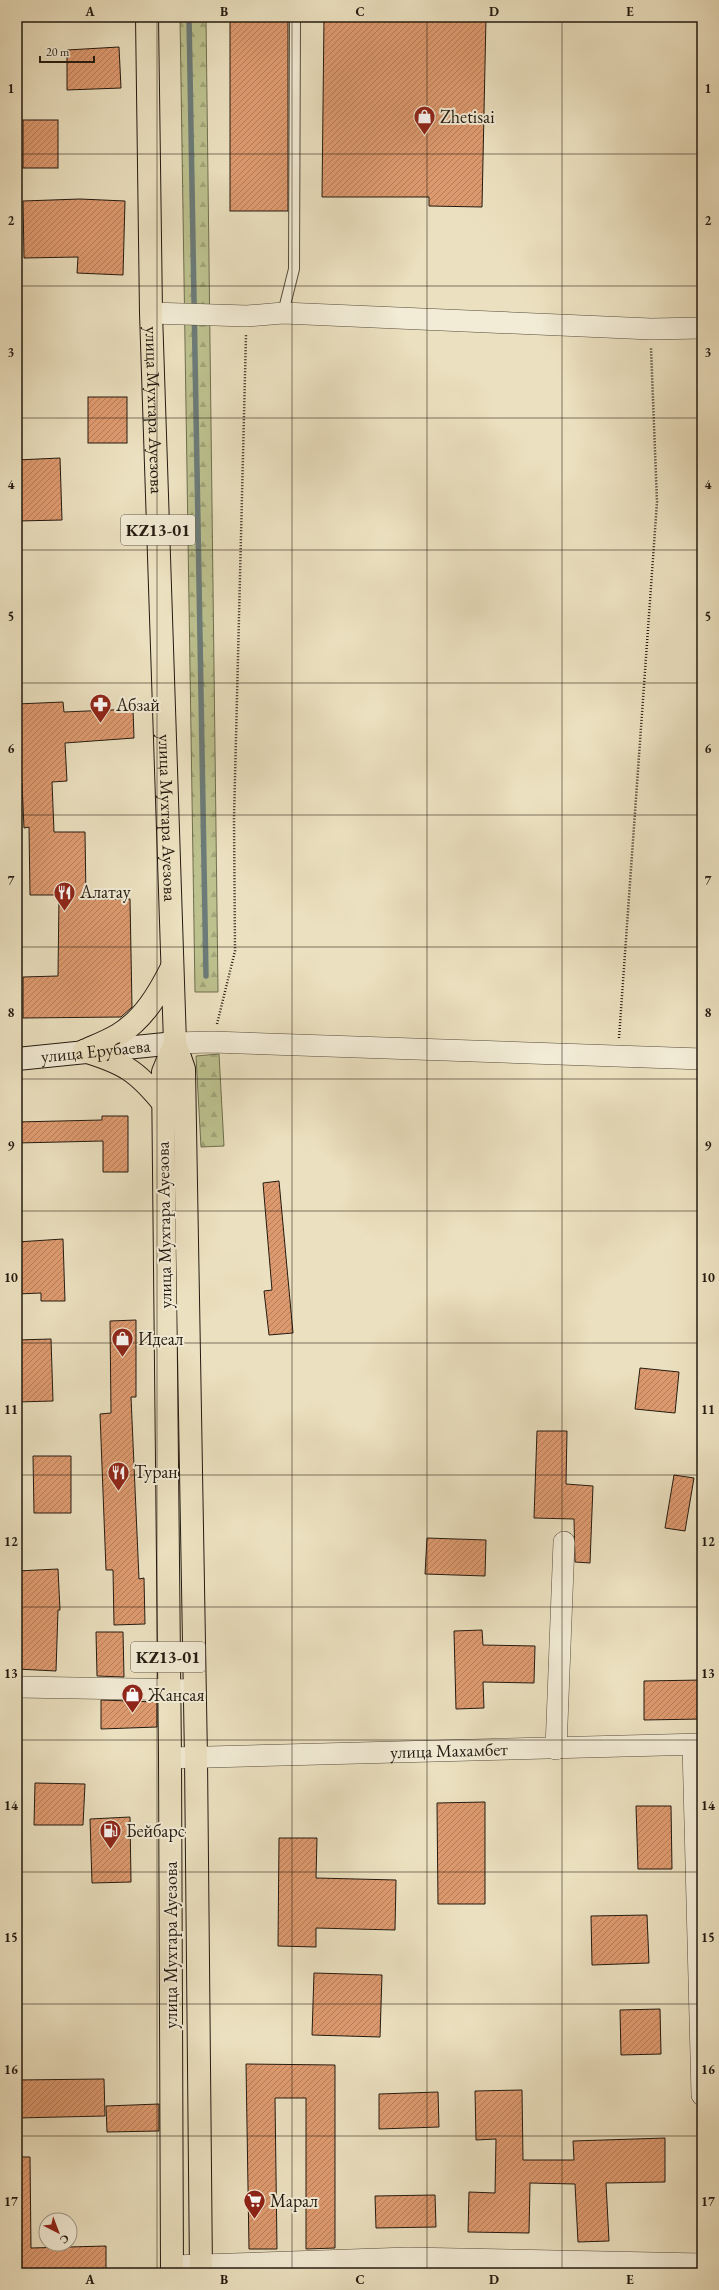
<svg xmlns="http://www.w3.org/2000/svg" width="719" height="2290" viewBox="0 0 719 2290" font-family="'EB Garamond',serif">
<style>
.forest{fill:url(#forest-firs);stroke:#706e50}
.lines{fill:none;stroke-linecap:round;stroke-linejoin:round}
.stream{stroke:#6c7b78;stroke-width:5.5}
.building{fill:url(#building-hatch);stroke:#241b11}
.lane-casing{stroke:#564c3c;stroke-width:12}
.street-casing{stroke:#564c3c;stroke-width:22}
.secondary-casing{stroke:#241b11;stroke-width:24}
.primary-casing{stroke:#241b11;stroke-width:24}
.path{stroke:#241b11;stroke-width:2.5;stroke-dasharray:1 2;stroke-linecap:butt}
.lane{stroke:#f2ebd5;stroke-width:10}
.street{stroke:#f2ebd5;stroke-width:21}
.secondary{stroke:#f2ebd5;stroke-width:22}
.primary{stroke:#ebe0bf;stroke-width:22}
.grid{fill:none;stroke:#241b11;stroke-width:1;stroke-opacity:0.55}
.labels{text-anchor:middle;stroke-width:4;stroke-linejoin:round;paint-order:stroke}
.shield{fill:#f2ebd5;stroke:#62594c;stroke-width:1}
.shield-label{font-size:17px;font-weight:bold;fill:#241b11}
.poi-label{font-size:18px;fill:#241b11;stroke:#f2ebd5;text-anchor:start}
.street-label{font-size:18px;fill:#241b11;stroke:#f2ebd5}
.neatline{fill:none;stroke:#241b11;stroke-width:1.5}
.grid-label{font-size:13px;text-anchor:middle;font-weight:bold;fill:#241b11}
</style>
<defs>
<pattern id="forest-firs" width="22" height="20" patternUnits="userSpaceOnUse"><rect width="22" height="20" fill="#bcc18e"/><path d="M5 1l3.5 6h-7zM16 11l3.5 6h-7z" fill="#a1a579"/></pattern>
<pattern id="building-hatch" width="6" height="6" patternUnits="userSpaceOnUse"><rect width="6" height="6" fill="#de9a6f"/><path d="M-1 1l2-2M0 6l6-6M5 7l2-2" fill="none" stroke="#b47d5a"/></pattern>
</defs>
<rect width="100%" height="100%" fill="#ebe0bf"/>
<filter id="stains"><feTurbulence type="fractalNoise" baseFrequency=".005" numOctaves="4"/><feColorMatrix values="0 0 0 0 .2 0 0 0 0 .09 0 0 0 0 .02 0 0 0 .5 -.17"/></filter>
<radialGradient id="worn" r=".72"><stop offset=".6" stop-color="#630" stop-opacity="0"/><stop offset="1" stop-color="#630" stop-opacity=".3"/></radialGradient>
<g class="forest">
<path d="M180 17H206L218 992H195Z"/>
<path d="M219 1054 224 1146 201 1147 196 1056Z"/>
</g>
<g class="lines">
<path class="stream" d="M189 17 206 976"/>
</g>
<g class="building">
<rect x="230" y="17" width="58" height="194"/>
<path d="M324 17H486L482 207 429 206V197H322Z"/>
<path d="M119 47 121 88 67 90V50Z"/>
<rect x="23" y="120" width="35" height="48"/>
<path d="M80 199 125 201 123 275 77 273 78 257 24 258 23 201Z"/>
<rect x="88" y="397" width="39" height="46"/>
<path d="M60 458 62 520 18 521 17 460Z"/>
<path d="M63 702 64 712 133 709 134 738 65 743 67 781 52 782 54 832H85L86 899H130L132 1007 121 1017 23 1018V977L58 976 59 895H30L29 827 24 828 22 783H18L17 704Z"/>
<path d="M102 1116H128V1172H103V1141L17 1143V1122L102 1120Z"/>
<path d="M279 1181 293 1333 269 1335 264 1291 272 1290 263 1183Z"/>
<path d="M63 1239 65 1301H41V1293L18 1294 17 1242Z"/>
<path d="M136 1320V1397H131L139 1579 144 1578 145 1624 114 1625 113 1570H106L100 1414 111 1413 110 1321Z"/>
<path d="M51 1339 53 1401 17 1402V1340Z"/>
<path d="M640 1368 679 1372 675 1413 635 1409Z"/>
<path d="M537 1431H567L566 1484 593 1486 590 1563 575 1562 574 1519 534 1518Z"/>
<path d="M33 1456H71V1513H34Z"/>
<path d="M674 1475 694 1478 685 1531 665 1528Z"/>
<path d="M427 1538 486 1540 485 1576 425 1574Z"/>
<path d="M58 1569 60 1610H58L56 1671 17 1669V1571Z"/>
<path d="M482 1630 483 1645 535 1646 534 1683 483 1682 484 1708 456 1709 454 1631Z"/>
<path d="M96 1632H123L124 1677 97 1676Z"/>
<path d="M702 1680V1719L644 1720V1681Z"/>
<path d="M101 1700 157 1702V1727L101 1729Z"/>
<path d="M35 1783 85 1784 83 1825H34Z"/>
<path d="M485 1802V1904H438L437 1803Z"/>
<path d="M636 1806H671L672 1869H638Z"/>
<path d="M130 1817 131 1882 92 1883 90 1819Z"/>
<path d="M279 1838H317L316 1878 396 1880 395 1930 316 1928V1947L278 1946Z"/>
<path d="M647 1915 649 1963 592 1965 591 1916Z"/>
<path d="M314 1973 382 1975 380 2037 312 2035Z"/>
<path d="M660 2009 661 2054 621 2055 620 2010Z"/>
<path d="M246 2064 335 2065V2248L306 2249V2098H275L277 2249H249Z"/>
<path d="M104 2079 105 2116 17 2118V2080Z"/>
<path d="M522 2090 523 2160H574L573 2141 665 2138V2182L606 2183 609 2241 578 2242 575 2184 530 2183 529 2233 468 2232 469 2192 495 2193 496 2139 476 2140 475 2091Z"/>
<path d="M438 2092 439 2127 379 2129V2094Z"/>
<path d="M159 2104V2131L107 2132 106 2106Z"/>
<path d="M17 2157H30L31 2248 106 2246V2273H17Z"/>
<path d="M435 2195 436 2227 376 2228 375 2196Z"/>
</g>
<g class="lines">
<defs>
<g id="lane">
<path d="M283 313 294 269 295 17"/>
<path d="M408 2258V2273"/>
</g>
<g id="street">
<path d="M151 313 247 316 283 313 651 329 702 328"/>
<path d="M175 1043 212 1042 702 1059"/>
<path d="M17 1687 194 1690"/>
<path d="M693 1745 702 2095"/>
<path d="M556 1749 564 1542"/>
<path id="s1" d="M170 1758 702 1744"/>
<path d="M172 2266 408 2258 702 2264"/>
</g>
<g id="secondary">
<path id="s2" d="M17 1059 175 1043"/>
</g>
<g id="primary">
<path id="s3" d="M147 17 151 313 175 1043 184 1069 196 1758 201 2273"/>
<path d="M84 1051C95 1046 108 1041 118 1035 144 1019 159 993 172 967"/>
<path d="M84 1051C124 1063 137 1071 163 1103"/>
<path d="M172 2273 170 1758 163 1072 175 1043"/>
</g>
</defs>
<use href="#lane" class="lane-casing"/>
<use href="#street" class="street-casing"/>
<use href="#secondary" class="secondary-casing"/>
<use href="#primary" class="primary-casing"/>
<g class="path">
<path d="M217 1024 235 951 234 818 246 335"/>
<path d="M619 1038 657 502 651 348"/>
</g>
<use href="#lane" class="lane"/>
<use href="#street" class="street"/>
<use href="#secondary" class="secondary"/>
<use href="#primary" class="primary"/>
</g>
<path class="grid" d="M157 17V2273M292 17V2273M427 17V2273M562 17V2273M17 154H702M17 286H702M17 418H702M17 550H702M17 683H702M17 815H702M17 947H702M17 1079H702M17 1211H702M17 1343H702M17 1475H702M17 1607H702M17 1740H702M17 1872H702M17 2004H702M17 2136H702"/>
<defs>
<symbol id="shop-pin" viewBox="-11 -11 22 30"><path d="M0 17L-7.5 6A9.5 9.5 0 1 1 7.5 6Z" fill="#8f2418" stroke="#f2ebd5"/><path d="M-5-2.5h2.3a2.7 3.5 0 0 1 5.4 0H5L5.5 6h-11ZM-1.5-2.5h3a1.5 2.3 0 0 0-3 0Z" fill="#fff"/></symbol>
<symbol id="pharmacy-pin" viewBox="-11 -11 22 30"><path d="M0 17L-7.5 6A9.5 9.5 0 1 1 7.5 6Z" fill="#8f2418" stroke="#f2ebd5"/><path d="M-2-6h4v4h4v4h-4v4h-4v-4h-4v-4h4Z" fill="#fff"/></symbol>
<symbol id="restaurant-pin" viewBox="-11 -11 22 30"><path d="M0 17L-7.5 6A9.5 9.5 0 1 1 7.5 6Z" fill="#8f2418" stroke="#f2ebd5"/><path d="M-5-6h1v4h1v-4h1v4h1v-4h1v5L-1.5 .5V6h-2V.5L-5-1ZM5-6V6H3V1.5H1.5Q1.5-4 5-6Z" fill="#fff"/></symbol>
<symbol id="fuel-pin" viewBox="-11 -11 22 30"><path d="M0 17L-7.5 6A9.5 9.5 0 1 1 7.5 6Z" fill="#8f2418" stroke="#f2ebd5"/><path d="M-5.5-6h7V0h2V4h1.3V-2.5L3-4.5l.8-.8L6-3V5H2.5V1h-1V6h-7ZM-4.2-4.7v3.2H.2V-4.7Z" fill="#fff"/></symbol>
<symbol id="supermarket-pin" viewBox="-11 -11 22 30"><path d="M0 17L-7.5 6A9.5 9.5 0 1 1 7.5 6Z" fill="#8f2418" stroke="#f2ebd5"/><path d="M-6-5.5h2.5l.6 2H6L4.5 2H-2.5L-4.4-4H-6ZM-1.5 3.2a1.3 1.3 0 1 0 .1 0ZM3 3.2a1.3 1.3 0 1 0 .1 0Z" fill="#fff"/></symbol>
</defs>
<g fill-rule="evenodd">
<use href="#shop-pin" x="412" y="104" width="25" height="34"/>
<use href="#pharmacy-pin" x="88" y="692" width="25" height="34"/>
<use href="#restaurant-pin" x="52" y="880" width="25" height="34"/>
<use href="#shop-pin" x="110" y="1326" width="25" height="34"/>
<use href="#restaurant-pin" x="106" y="1460" width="25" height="34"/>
<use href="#shop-pin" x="120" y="1682" width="25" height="34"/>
<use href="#fuel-pin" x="98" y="1818" width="25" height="34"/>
<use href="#supermarket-pin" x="242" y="2188" width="25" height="34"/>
</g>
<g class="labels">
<g class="shield">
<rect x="121" y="515" width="74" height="30" rx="3"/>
<rect x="131" y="1642" width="74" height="30" rx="3"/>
</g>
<g class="shield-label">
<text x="158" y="536">KZ13-01</text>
<text x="168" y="1663">KZ13-01</text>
</g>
<g class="poi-label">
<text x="440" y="123">Zhetisai</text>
<text x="116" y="711">Абзай</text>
<text x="80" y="898">Алатау</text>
<text x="138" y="1345">Идеал</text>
<text x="134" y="1478">Туран</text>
<text x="148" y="1701">Жансая</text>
<text x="126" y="1837">Бейбарс</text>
<text x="270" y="2207">Марал</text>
</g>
<g class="street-label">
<text dy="6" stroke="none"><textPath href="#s3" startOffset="393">улица Мухтара Ауезова</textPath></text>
<text dy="6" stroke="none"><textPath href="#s3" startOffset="801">улица Мухтара Ауезова</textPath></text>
<text dy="6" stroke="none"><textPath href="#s2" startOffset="79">улица Ерубаева</textPath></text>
<text transform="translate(164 1225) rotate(-91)" y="6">улица Мухтара Ауезова</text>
<text dy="6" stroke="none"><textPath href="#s1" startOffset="279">улица Махамбет</textPath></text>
<text transform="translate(171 1945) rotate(-90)" y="6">улица Мухтара Ауезова</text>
</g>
</g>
<rect width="719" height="2290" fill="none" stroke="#ebe0bf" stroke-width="44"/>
<g transform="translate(58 2232) rotate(138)"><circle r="19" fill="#f2ebd5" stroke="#a09887"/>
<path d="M0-3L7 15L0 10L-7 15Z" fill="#8f2418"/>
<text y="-6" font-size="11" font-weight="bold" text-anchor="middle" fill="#241b11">С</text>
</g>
<path d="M40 56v6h54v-6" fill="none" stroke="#241b11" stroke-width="2"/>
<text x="46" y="56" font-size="12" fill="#241b11" stroke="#f2ebd5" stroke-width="3" paint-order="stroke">20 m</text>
<rect x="22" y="22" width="675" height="2246" class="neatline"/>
<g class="grid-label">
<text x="90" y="16">A</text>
<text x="224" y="16">B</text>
<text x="360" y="16">C</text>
<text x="494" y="16">D</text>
<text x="630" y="16">E</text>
<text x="11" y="93">1</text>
<text x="708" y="93">1</text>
<text x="11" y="225">2</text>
<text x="708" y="225">2</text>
<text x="11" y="357">3</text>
<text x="708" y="357">3</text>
<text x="11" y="489">4</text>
<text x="708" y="489">4</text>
<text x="11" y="621">5</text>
<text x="708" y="621">5</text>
<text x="11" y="753">6</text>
<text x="708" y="753">6</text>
<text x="11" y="885">7</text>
<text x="708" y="885">7</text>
<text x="11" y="1017">8</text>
<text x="708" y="1017">8</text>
<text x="11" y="1150">9</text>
<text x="708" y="1150">9</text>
<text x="11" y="1282">10</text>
<text x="708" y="1282">10</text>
<text x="11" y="1414">11</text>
<text x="708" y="1414">11</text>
<text x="11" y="1546">12</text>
<text x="708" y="1546">12</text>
<text x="11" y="1678">13</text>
<text x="708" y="1678">13</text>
<text x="11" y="1810">14</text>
<text x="708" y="1810">14</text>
<text x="11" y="1942">15</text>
<text x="708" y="1942">15</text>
<text x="11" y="2074">16</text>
<text x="708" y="2074">16</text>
<text x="11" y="2206">17</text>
<text x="708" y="2206">17</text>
<text x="90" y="2284">A</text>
<text x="224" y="2284">B</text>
<text x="360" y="2284">C</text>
<text x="494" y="2284">D</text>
<text x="630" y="2284">E</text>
</g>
<rect width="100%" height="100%" filter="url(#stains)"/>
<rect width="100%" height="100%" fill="url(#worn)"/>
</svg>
